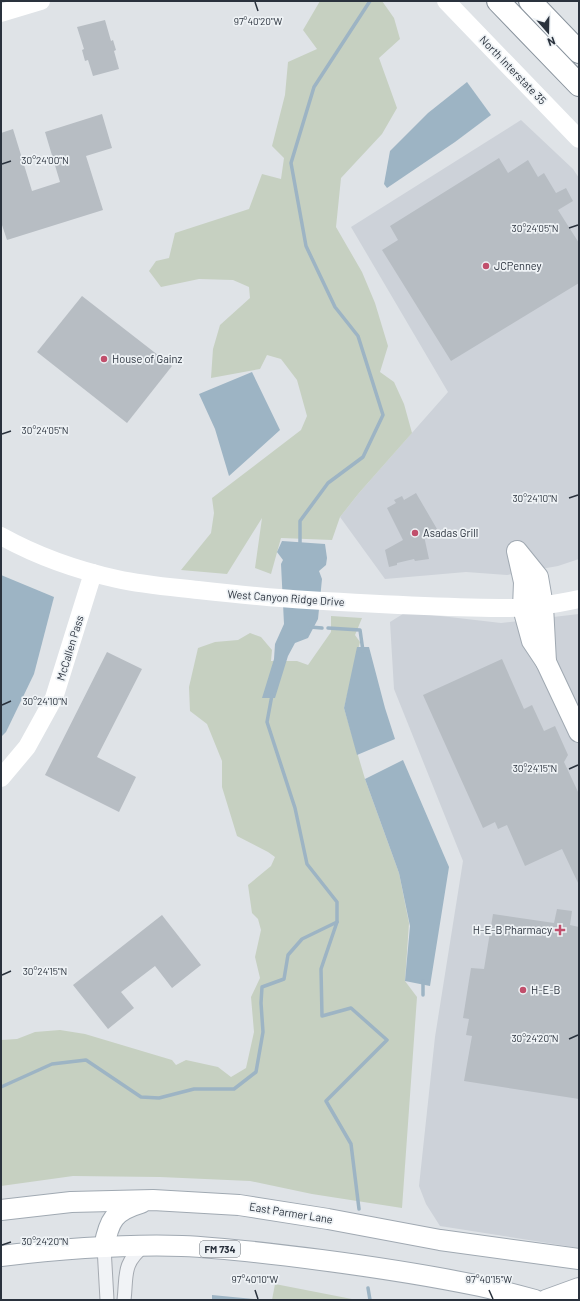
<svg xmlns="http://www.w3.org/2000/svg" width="580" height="1301" viewBox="0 0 580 1301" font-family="Barlow,sans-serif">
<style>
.built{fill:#cdd2d9}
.green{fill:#c6d0c1}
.water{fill:#9db4c4}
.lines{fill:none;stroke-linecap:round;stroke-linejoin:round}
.stream{stroke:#9db4c4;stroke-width:3.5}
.building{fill:#b7bdc3}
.street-casing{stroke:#a5aab1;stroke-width:15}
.primary-casing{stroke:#a0a9b2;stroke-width:22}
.highway-casing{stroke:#88929c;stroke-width:24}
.street{stroke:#f1f3f6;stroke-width:13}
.secondary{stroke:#fff;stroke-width:18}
.primary{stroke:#fff;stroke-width:20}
.highway{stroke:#fff;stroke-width:22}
.ticks{fill:none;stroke:#2a323d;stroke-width:1.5}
.poi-dot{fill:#c14f6c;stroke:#eef2f5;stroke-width:1.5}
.labels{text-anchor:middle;stroke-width:3.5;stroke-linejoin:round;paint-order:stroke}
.shield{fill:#eef2f5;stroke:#656c74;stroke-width:1}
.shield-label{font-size:10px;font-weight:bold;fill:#2a323d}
.street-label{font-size:11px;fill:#2a323d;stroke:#eef2f5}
.poi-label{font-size:11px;fill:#2a323d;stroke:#eef2f5;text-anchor:start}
.ticks-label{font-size:10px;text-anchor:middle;fill:#2a323d;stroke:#eef2f5;stroke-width:3.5;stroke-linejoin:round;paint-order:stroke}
</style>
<rect width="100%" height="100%" fill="#dfe3e7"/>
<g class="built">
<path d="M521 120 573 169 579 178V559L558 566 507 575 466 572 385 579 340 517 359 493 448 392 351 227Z"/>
<path d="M406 612 501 623 579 614V1248L440 1226 426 1204 419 1186 435 1037 463 861 394 689 390 622Z"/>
</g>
<g class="green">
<path d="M320 1H382L394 18 400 39 379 58 397 108 382 134 341 178 336 227 362 272 375 303 388 346 380 372 394 382 404 404 412 433 359 493 340 517 332 540 281 538 271 574 255 568 262 518 227 574 181 570 211 533 214 513 212 498 301 430 307 416 297 380 281 359 267 355 260 369 211 378 213 349 220 325 250 298 249 287 233 280 199 279 161 287 149 271 156 261 169 258 175 233 249 209 262 174 281 179 284 158 272 146 285 95 288 62 317 49 303 30Z"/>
<path d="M331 616 362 618 355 635 360 642 344 708 365 779 399 873 409 923 405 981 417 997 402 1208 312 1194 250 1181 160 1177 73 1176 1 1186V1040L17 1039 35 1032 60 1030 85 1034 172 1060 176 1065 186 1060 218 1067 231 1077 246 1068 254 1032 251 997 260 978 255 957 261 930 258 919 252 913 248 885 271 866 275 857 268 852 237 836 222 787V761L207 724 190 711 189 687 198 648 215 642 238 640 250 633 261 637 272 650 271 661H297L308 665 331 632Z"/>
<path d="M275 1284 357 1300H272Z"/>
</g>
<g class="water">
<path d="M467 82 491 115 455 142 387 188 384 184 390 151 428 113Z"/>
<path d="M252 372 280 430 229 476 215 429 199 394Z"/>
<path d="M282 541 325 544 327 558 326 565 319 571 322 579 318 619 308 638 295 643 288 656 275 698H262L274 659 275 644 284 624 281 564 283 560 277 552Z"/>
<path d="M1 575 54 597 34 674 6 732 1 737Z"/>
<path d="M357 647H369L385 708 395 739 357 755 344 708Z"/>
<path d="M403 760 449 867 430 986 405 981 410 926 399 873 365 779Z"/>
<path d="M212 1295 264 1300H212Z"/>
</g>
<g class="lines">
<g class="stream">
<path d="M300 546V521L328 483 363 457 383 415 358 336 335 307 306 246 291 163 314 87 370 1"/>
<path d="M310 627 322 628"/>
<path d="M328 628 360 630 363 651"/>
<path d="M272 695 267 722 295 808 307 864 337 902V922L321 969 322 1016 351 1008 387 1040 326 1101 351 1144 359 1209"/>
<path d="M423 981V995"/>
<path d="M1 1087 52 1064 86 1060 141 1097 159 1098 194 1089H234L256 1072 263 1032 261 1003 262 987 284 979 288 955 302 939 337 922"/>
<path d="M368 1288 370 1300"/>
</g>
</g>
<g class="building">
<path d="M105 20 111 41 113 40 116 50 114 51 119 69 93 76 88 60 85 61 82 50 84 49 77 27Z"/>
<path d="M102 114 112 148 86 156 103 210 7 240 1 222V133L13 129 32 191 60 182 45 132Z"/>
<path d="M499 158 508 173 528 160 538 177 544 173 556 193 566 188 573 201 558 210 579 243V283L451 361 382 250 398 240 390 226Z"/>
<path d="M82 296 172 366 127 423 37 352Z"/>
<path d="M416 493 437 529 424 536 429 559 415 561 414 559 397 563V565L389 567 385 550 403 540 387 508 396 503 394 500 402 496 404 500Z"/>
<path d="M107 652 142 669 97 757 136 777 119 812 45 775Z"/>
<path d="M502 659 524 709 532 705 544 731 555 726 568 755 564 762 579 794V885L562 849 525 866 507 825 498 829 495 822 483 828 423 695Z"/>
<path d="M557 909 572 911 570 925 579 927V1099L464 1081 472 1036 466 1035 469 1019 463 1018 471 968 484 969 493 914 554 923Z"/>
<path d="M162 915 201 965 172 988 155 966 121 992 134 1008 108 1029 73 985Z"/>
</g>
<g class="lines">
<defs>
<g id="street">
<path d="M104 1247 107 1300"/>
<path d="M124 1300C127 1275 122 1264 144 1246"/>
</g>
<g id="primary">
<path d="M517 551 538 577 543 606 546 662 532 641 523 608 524 582Z"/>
<path d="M546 662 579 732"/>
<path d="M1 1210 71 1202 153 1200 239 1205 328 1219 440 1240 579 1259"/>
<path d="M104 1247C109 1220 114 1211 141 1203"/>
<path d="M1 1256C61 1249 122 1244 182 1246 229 1248 275 1254 321 1260 374 1267 427 1275 480 1286 498 1290 517 1295 535 1300"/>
<path d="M546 1300 579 1288"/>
</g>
<g id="highway">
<path d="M498 1 579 85"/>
<path d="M530 1 579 52"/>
</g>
</defs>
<use href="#street" class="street-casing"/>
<use href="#primary" class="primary-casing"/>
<use href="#highway" class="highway-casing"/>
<use href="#street" class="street"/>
<g class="secondary">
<path d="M446 1 579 139"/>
<path d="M1 13 41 1"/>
<path d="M1 536C37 556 77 570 117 579 144 585 171 587 198 590 234 594 270 598 307 600 374 604 441 608 509 608 533 608 556 604 579 599"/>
<path d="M1 778 27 747 54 698 93 573"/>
</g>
<use href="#primary" class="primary"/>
<use href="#highway" class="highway"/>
</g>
<path class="ticks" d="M255 2 258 11M2 164 11 161M569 228 578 225M2 434 11 431M569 498 578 495M2 705 11 701M569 769 578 765M2 975 11 971M569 1039 578 1035M2 1245 11 1242M255 1290 258 1299M489 1290 493 1299"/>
<g class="poi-dot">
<circle cx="486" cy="266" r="4"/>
<circle cx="104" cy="359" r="4"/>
<circle cx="415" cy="533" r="4"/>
<path d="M558 924h4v4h4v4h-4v4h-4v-4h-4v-4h4z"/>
<circle cx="523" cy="990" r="4"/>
</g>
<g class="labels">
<rect class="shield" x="200" y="1241" width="40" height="16" rx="3"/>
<g class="shield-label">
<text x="220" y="1253">FM 734</text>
</g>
<g class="street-label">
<text transform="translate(513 70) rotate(46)" y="4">North Interstate 35</text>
<text transform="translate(286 598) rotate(4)" y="4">West Canyon Ridge Drive</text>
<text transform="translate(70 648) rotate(-73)" y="4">McCallen Pass</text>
<text transform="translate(291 1213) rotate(9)" y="4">East Parmer Lane</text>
</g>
<g class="poi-label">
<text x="494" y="270">JCPenney</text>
<text x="112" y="363">House of Gainz</text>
<text x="423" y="537">Asadas Grill</text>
<text x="552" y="934" text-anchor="end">H-E-B Pharmacy</text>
<text x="531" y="994">H-E-B</text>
</g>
</g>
<g class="ticks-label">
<text x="258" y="25">97°40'20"W</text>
<text x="45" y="164">30°24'00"N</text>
<text x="535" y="232">30°24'05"N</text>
<text x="45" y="434">30°24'05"N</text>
<text x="535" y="502">30°24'10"N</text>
<text x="45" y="705">30°24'10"N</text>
<text x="535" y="772">30°24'15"N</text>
<text x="45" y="975">30°24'15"N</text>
<text x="535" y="1042">30°24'20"N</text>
<text x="45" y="1245">30°24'20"N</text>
<text x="255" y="1283">97°40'10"W</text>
<text x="489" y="1283">97°40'15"W</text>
</g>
<rect width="580" height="1301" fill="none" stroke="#2a323d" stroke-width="4"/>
<g transform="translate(548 32) rotate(160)" stroke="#eef2f5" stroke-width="3" paint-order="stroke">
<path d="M0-3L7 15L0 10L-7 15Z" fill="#2a323d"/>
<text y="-6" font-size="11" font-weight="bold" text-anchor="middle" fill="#2a323d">N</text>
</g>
</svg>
